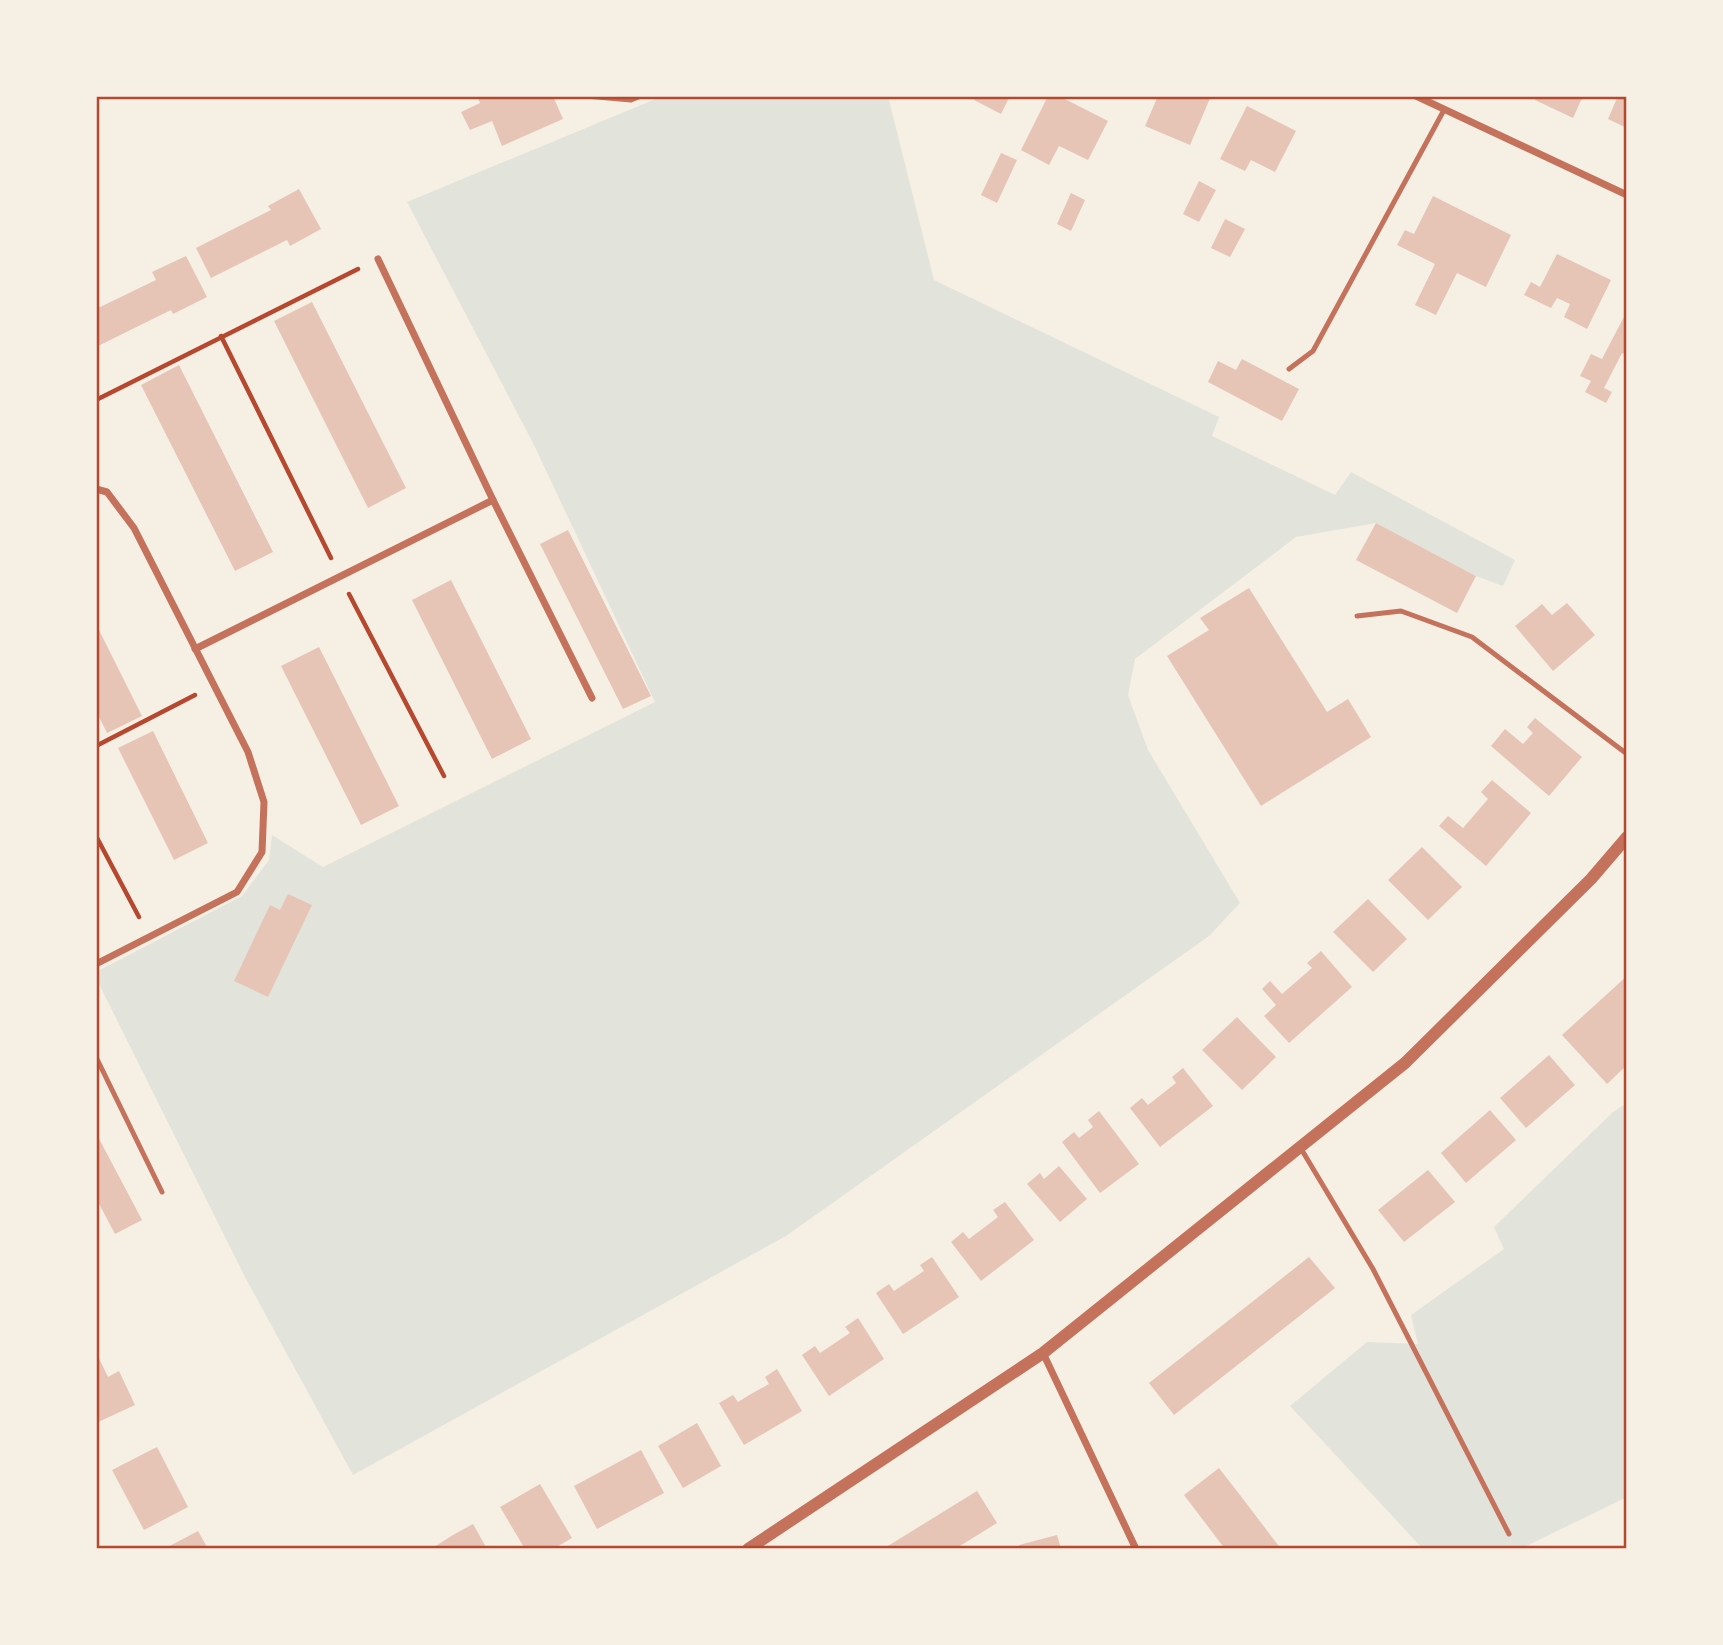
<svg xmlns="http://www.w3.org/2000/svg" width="1723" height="1645" viewBox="0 0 1723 1645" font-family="Manrope,sans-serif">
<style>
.green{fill:#e2e4dc}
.building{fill:#e6c5b7}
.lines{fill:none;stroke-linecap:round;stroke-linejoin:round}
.path{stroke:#b5482f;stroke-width:4.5}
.service{stroke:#c5725c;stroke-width:5}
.minor{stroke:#c5725c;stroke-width:7}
.tertiary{stroke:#c5725c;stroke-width:12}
.neatline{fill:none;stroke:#b5482f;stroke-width:2.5}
</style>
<rect width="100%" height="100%" fill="#f6efe4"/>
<g class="green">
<path d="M663 96H888L934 280 1219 417 1212 436 1335 495 1351 472 1515 560 1503 586 1476 576 1376 523 1296 537 1135 659 1128 695 1148 750 1240 903 1209 936 786 1236 353 1475 245 1277 96 978V972L242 896 269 860 272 835 323 867 655 702 534 445 407 202Z"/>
<path d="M1627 1103V1497L1520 1549H1423L1290 1406 1367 1342 1418 1344 1411 1315 1504 1249 1494 1227 1613 1112Z"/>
</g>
<g class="building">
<path d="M477 96H542L543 99 553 96 563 119 502 146 492 121 470 130 461 112 480 103Z"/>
<path d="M976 96H1010L1001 114 974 100Z"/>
<path d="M1048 96H1059L1108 121 1088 160 1059 146 1049 165 1021 150Z"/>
<path d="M1158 96H1211L1190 145 1145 126Z"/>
<path d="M1537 96H1583L1573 118 1535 100Z"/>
<path d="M1618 96H1627V128L1608 119Z"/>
<path d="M1247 106 1296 131 1275 172 1251 160 1245 171 1220 159Z"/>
<path d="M1001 153 1017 160 997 203 981 195Z"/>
<path d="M1199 181 1216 190 1199 222 1183 214Z"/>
<path d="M299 189 321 229 290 246 287 240 211 278 196 248 271 210 268 206Z"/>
<path d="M1071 193 1085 200 1071 231 1057 224Z"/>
<path d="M1433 196 1511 235 1486 287 1457 273 1436 315 1415 305 1435 264 1397 245 1405 230 1414 234Z"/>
<path d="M1225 219 1245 229 1230 257 1211 248Z"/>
<path d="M1557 254 1611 280 1587 329 1564 317 1570 304 1557 298 1551 308 1524 295 1531 282 1540 287Z"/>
<path d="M186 256 207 297 173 314 171 310 96 347V309L156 280 152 272Z"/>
<path d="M312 302 406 488 368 508 274 321Z"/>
<path d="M1627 311V355L1622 353 1604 388 1612 392 1606 403 1585 392 1591 381 1580 376 1591 354 1602 359Z"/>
<path d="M1242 359 1299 389 1282 421 1208 382 1218 361 1236 370Z"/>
<path d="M179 365 273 552 235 571 141 385Z"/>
<path d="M1376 523 1476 576 1457 613 1356 560Z"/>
<path d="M568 530 651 696 623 709 540 544Z"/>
<path d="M451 580 531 739 492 759 412 600Z"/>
<path d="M1249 588 1327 712 1348 699 1371 737 1261 806 1167 656 1209 630 1200 618Z"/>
<path d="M1567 603 1595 635 1553 671 1515 626 1542 604 1552 615Z"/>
<path d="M96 624 142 716 107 733 96 711Z"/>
<path d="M319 647 399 806 361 825 281 666Z"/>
<path d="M1535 718 1582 757 1549 796 1491 746 1505 729 1523 744 1533 733 1527 727Z"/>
<path d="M153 731 208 843 174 860 118 748Z"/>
<path d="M1492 780 1531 813 1486 866 1439 826 1448 816 1463 828 1488 799 1481 792Z"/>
<path d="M1422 847 1462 887 1428 920 1388 880Z"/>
<path d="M288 894 312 905 268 997 234 981 270 905 280 910Z"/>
<path d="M1368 899 1407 939 1373 972 1333 932Z"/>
<path d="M1321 951 1352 987 1289 1043 1264 1016 1276 1005 1262 989 1270 981 1282 994 1312 968 1307 963Z"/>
<path d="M1627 976V1065L1607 1084 1562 1035Z"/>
<path d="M1237 1017 1276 1057 1242 1090 1202 1050Z"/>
<path d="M1549 1055 1575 1085 1526 1128 1500 1098Z"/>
<path d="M1183 1068 1213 1106 1160 1147 1130 1108 1142 1098 1148 1105 1176 1083 1172 1077Z"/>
<path d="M1490 1110 1516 1140 1466 1183 1441 1153Z"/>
<path d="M1099 1111 1139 1164 1100 1193 1062 1142 1074 1132 1079 1138 1093 1127 1088 1120Z"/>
<path d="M96 1133 142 1220 115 1234 96 1198Z"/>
<path d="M1059 1166 1087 1199 1060 1222 1027 1184 1040 1173 1044 1179Z"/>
<path d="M1428 1170 1455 1202 1404 1242 1378 1210Z"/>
<path d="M1005 1202 1034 1240 981 1281 951 1242 963 1232 969 1239 998 1217 993 1210Z"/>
<path d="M932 1257 959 1297 903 1334 876 1293 889 1284 894 1291 924 1271 920 1265Z"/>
<path d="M1309 1257 1335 1288 1174 1415 1149 1383Z"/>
<path d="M858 1318 884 1359 829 1396 802 1355 815 1346 820 1353 850 1333 845 1327Z"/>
<path d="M96 1352 108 1377 119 1371 135 1405 96 1423Z"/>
<path d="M777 1369 802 1411 744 1445 719 1403 733 1395 738 1402 751 1394 769 1384 765 1377Z"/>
<path d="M697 1423 721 1466 683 1488 658 1446Z"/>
<path d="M157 1447 188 1507 144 1530 112 1470Z"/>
<path d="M641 1450 664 1493 597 1529 574 1486Z"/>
<path d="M1219 1468 1240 1495 1281 1549H1225L1184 1495Z"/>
<path d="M540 1484 572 1538 553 1549H525L500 1507Z"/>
<path d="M977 1491 997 1523 955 1549H883Z"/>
<path d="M473 1524 487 1549H431L453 1535Z"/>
<path d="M198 1531 208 1549H164Z"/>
<path d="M1057 1535 1061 1549H1020L1019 1545Z"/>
</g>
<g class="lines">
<g class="path">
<path d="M221 336 331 558"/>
<path d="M96 400 358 269"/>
<path d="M349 594 444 776"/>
<path d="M96 746 195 695"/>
<path d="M96 836 139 917"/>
</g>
<g class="service">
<path d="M586 96 631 100 641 96"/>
<path d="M1289 369 1313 351 1444 110"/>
<path d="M1357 616 1401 611 1472 637 1627 754"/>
<path d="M96 1057 162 1192"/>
<path d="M1300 1147 1373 1269 1509 1534"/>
</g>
<g class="minor">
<path d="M1416 96 1627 195"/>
<path d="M378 259 493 500"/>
<path d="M96 489 107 492 134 528 248 752 264 802 262 852 237 892 96 964"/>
<path d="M195 649 493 500 592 698"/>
<path d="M1043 1353 1136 1549"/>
</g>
<path class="tertiary" d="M748 1549 1043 1353 1405 1063 1591 879 1627 837"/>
</g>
<rect width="1723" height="1645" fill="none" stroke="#f6efe4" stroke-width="196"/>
<rect x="98" y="98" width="1527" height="1449" class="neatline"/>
</svg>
